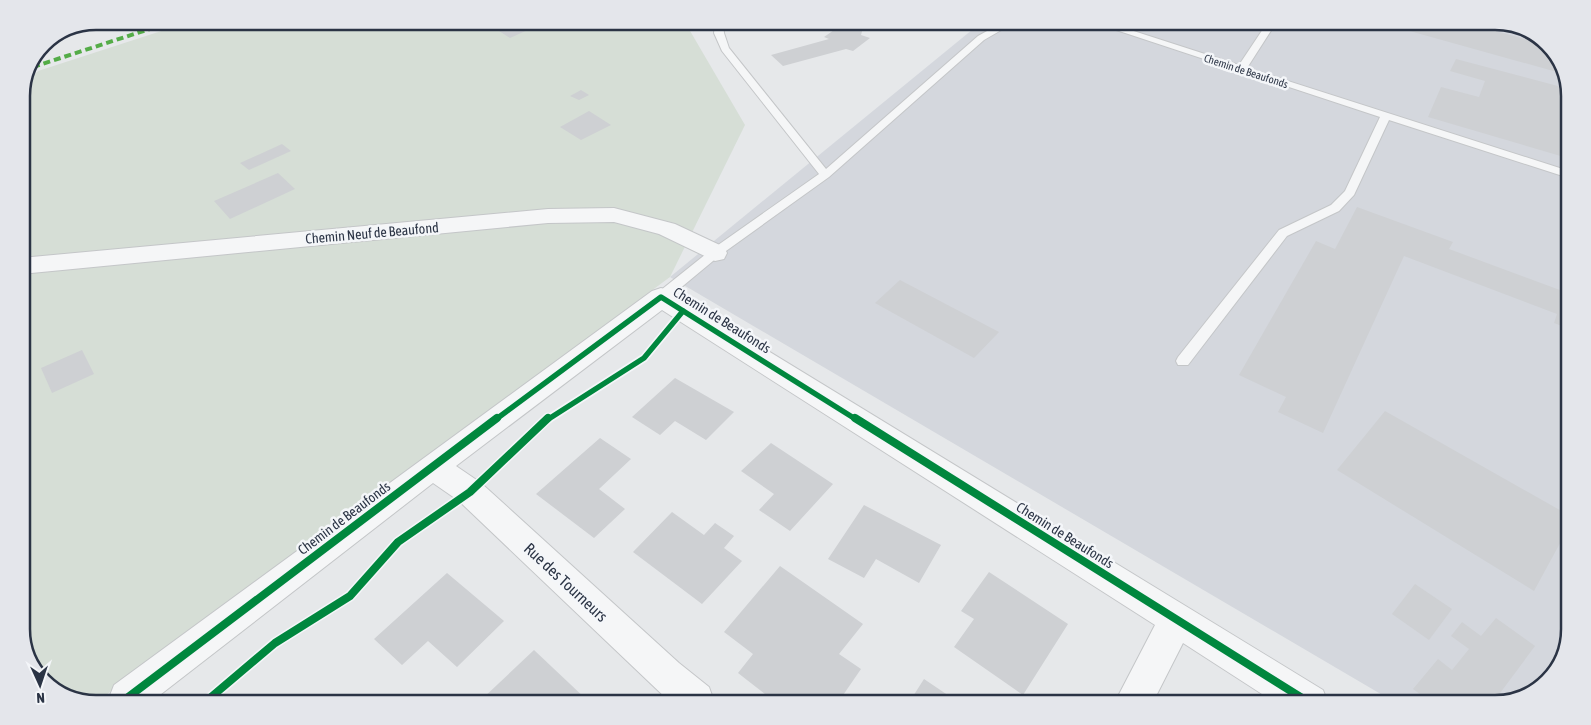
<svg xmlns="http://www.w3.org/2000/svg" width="1591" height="725" viewBox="0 0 1591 725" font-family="'Asap Condensed',sans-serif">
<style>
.built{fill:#d4d7dd}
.green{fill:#d6ded6}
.building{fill:#ced0d3}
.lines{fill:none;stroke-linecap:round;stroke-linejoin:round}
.service-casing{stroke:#c4c6c8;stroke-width:2}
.minor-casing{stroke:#c4c6c8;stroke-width:2}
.service{fill:#f5f6f7;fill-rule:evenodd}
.minor{fill:#f5f6f7;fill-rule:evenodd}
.quiet{stroke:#54ac47;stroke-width:4;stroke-dasharray:7 4;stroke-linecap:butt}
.cycleway-far1-casing{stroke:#f4f6f9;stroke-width:9}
.cycleway-casing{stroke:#f4f6f9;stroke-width:11}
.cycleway-far1{stroke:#00873e;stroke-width:5.5}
.cycleway{stroke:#00873e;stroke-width:8}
.labels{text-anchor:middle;stroke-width:5;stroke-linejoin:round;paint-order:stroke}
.far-street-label{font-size:11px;fill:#2b3445;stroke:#f4f6f9}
.street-label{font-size:14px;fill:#2b3445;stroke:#f4f6f9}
.near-street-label{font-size:16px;fill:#2b3445;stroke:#f4f6f9}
.rim{fill:none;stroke:#2b3445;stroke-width:2.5}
</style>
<rect width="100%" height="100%" fill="#e6e8ea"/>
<path class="built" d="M978 25 1524 27 1557 54 1570 92 1564 658 1537 691 1495 704 1396 703 670 277Z"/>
<path class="green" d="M189 22 686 24 745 125 670 277 102 698H67L34 671 21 634V92L24 85 38 71Z"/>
<g class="building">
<path d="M490 23H535L539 25 510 38 488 24Z"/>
<path d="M839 24H864L861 35 870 38 853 51 846 49 783 66 771 55 829 39 824 37 837 28Z"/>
<path d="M1408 27H1481L1544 44 1557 54 1564 74 1406 30Z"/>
<path d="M1456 59 1569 89V135L1564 157 1428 117 1441 87 1479 97 1485 81 1450 71Z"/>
<path d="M581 90 589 95 579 100 570 96Z"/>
<path d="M589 111 611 125 581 140 560 127Z"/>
<path d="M282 144 291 151 249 170 240 163Z"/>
<path d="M278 173 295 189 230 219 214 201Z"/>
<path d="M1357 207 1453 242 1449 249 1568 293 1567 328 1554 323 1557 314 1404 256 1323 433 1278 412 1286 397 1239 375 1316 241 1335 249Z"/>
<path d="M900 280 999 332 974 358 875 303Z"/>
<path d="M82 350 94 374 52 393 41 368Z"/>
<path d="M675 378 734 412 706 440 675 421 660 435 632 417Z"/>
<path d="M1385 411 1565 513V534L1534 591 1337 470Z"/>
<path d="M600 438 631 459 599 489 625 509 594 538 536 494Z"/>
<path d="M771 443 833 484 790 531 759 510 774 494 741 471Z"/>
<path d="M864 505 941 545 919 583 876 559 864 578 828 559Z"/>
<path d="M672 512 704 535 715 523 734 536 724 548 742 561 702 604 633 552Z"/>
<path d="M780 566 863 624 839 654 861 669 839 701H774L738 673 753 654 724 632Z"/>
<path d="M989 572 1068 624 1023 695 954 647 974 619 961 611Z"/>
<path d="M447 573 504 621 457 667 428 641 402 665 374 639Z"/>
<path d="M1415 584 1452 609 1429 640 1392 614Z"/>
<path d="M1496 618 1535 646 1492 704 1432 703 1413 689 1438 659 1452 670 1469 649 1451 636 1462 622 1481 636Z"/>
<path d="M534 650 587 700H481Z"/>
<path d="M924 679 958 702 910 701Z"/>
</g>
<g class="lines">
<defs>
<g id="service">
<path d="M715 24H723L724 33 729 48 826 169 978 36 998 25H1010L984 40 829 177 719 256 666 300H656L655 297 656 294 711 250 819 174 722 51 714 33Z"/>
<path d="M1101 25H1115L1239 65 1265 26H1274L1247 68 1569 171V178L1389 120 1354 195 1339 211 1287 236 1188 365H1178L1176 361 1178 357 1279 230 1331 205 1345 191 1380 117Z"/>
</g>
<g id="minor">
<path d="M614 208 675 224 724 247 727 253 724 259 715 261 659 234 614 222 548 223 21 274V258L548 209Z"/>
<path d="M661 288 670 291 1323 690 1328 703H1276L1183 643 1153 702H1115L1155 625 662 310 456 466 481 483 679 663 709 687 714 701 668 700 459 501 433 483 156 698H109L114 685 652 291Z"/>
</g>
</defs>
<use href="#service" class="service-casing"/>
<use href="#minor" class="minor-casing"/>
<use href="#service" class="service"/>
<use href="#minor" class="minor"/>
<path class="quiet" d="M33 67 171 22"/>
<defs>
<g id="cycleway-far1">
<path d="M495 420 661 297 857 420"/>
<path d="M547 420 644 358 683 311"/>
</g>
<g id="cycleway">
<path d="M855 418 1310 703"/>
<path d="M127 698 497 418"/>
<path d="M210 698 275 643 350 596 398 542 470 492 548 418"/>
</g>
</defs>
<use href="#cycleway-far1" class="cycleway-far1-casing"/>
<use href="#cycleway" class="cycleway-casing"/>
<use href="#cycleway-far1" class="cycleway-far1"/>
<use href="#cycleway" class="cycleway"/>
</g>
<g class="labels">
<g class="far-street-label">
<text transform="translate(1246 71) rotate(18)" y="4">Chemin de Beaufonds</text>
</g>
<g class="street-label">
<text transform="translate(372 233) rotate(-5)" y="5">Chemin Neuf de Beaufond</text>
<text transform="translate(722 320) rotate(32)" y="5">Chemin de Beaufonds</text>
<text transform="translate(344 518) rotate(-37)" y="5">Chemin de Beaufonds</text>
<text transform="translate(1065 535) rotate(32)" y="5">Chemin de Beaufonds</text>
</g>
<g class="near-street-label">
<text transform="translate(566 582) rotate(43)" y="6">Rue des Tourneurs</text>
</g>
</g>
<path d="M0 0H1591V725H0ZM96 30H1495A66 66 0 0 1 1561 96V629A66 66 0 0 1 1495 695H96A66 66 0 0 1 30 629V96A66 66 0 0 1 96 30Z" fill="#e4e6eb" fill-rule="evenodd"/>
<path class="rim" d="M96 30H1495A66 66 0 0 1 1561 96V629A66 66 0 0 1 1495 695H96A66 66 0 0 1 30 629V96A66 66 0 0 1 96 30Z"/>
<g transform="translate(40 685) rotate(177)" stroke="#f4f6f9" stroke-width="4" paint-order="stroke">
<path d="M0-4L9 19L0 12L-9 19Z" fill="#2b3445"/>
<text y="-8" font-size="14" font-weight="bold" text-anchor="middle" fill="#2b3445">N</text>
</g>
</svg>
